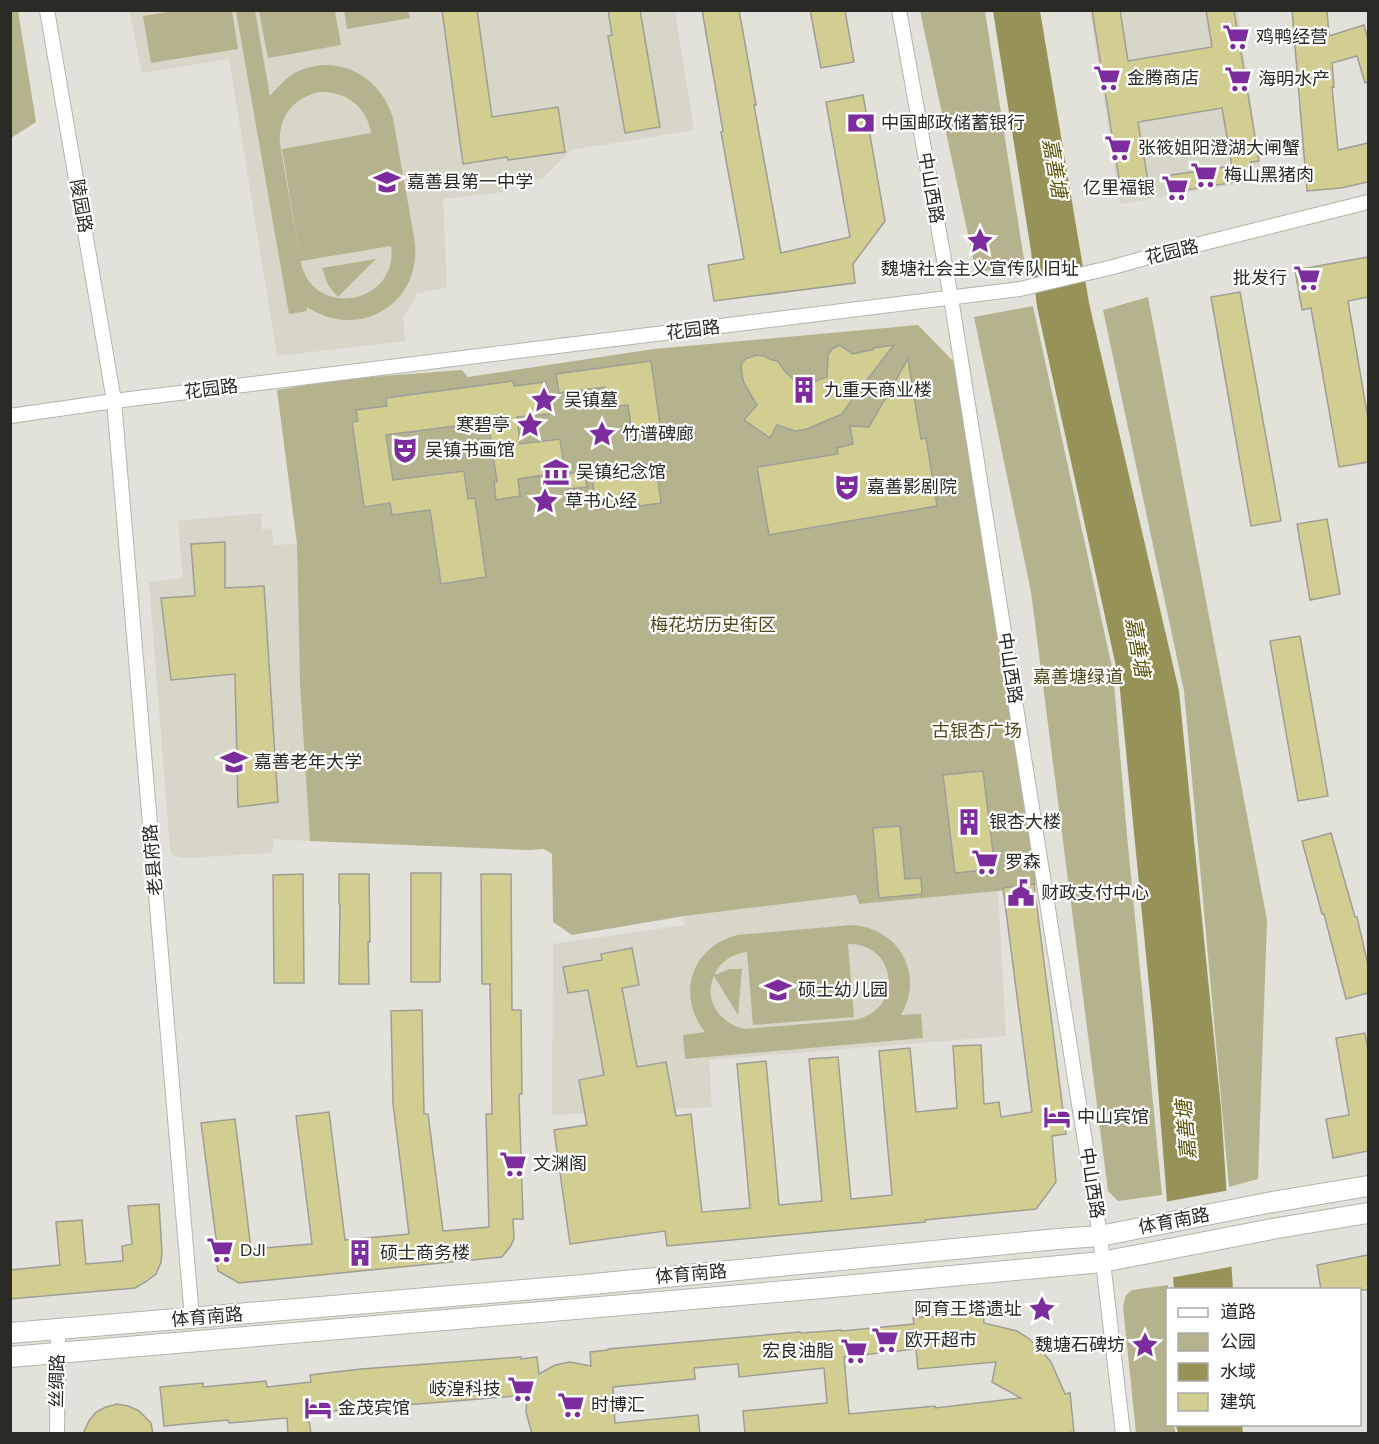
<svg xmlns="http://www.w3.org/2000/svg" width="1379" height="1444" viewBox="0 0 1379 1444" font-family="'DM Sans','Noto Sans SC',sans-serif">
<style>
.built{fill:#d7d6c8}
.green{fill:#b5b38e;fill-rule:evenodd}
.water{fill:#979358}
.pier{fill:#e2e1da}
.building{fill:#d2ce91;stroke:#9e9e97;stroke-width:1.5;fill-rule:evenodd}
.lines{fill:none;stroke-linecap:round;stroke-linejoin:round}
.street-casing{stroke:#b4b4ad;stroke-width:16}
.secondary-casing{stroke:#b4b4ad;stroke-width:22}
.street{stroke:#fff;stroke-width:14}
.secondary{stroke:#fff;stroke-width:20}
.labels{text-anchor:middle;stroke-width:4.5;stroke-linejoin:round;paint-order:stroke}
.poi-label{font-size:18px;fill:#2a2a27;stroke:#fffffe;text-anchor:start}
.street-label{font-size:18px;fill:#2a2a27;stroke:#fffffe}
.park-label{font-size:18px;fill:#4e4a1c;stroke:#fffffe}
.water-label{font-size:20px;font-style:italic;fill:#5a540c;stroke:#fffffe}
</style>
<rect width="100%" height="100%" fill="#e2e1da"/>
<g class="built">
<path d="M129 11H675L694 130 571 150 543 178 506 187 504 192 443 199 447 287 415 294 414 301 403 316 405 341 277 356 229 59 142 73Z"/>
<path d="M1090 11H1238L1262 180 1120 204Z"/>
<path d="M261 513 262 530 271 528 274 545 297 544 300 684 310 841 274 839 272 853 183 858 175 856 171 853 170 849 149 582 183 578 178 521Z"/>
<path d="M998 891 1006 1036 709 1060 712 1107 552 1115 553 944 685 925 684 916 857 895 859 904Z"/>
</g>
<g class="green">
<path d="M11 10 18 11 36 122 11 138Z"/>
<path d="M174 11H232L238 49 151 63 143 16Z"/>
<path d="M236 11H255L270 96C277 88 284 80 293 74 335 51 380 75 393 118L415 243C421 305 358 341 307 307V311L289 314ZM320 92C346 91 367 107 371 133L282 149 300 259 280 144C278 117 294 97 320 92ZM391 246C399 304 314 320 301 263V261Z"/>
<path d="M259 11H335L341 45 268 58Z"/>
<path d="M344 11H408L410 18 347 29Z"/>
<path d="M920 11H985L1025 266 976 272Z"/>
<path d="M376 259 338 297 328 285 323 271 322 268Z"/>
<path d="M1148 297 1267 920 1258 1179 1229 1187 1184 691 1103 310Z"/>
<path d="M1033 306 1113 672 1127 835 1162 1195 1118 1201 1108 1191 1031 592 974 317Z"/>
<path d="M918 325 954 362 1039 884 998 891 859 904 856 895 684 916 572 935 553 922 552 854 544 849 529 850 310 841 300 684 297 544 277 390 344 379 462 370 468 377 654 349Z"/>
<path d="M852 925C899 928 925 974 901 1015L921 1014 923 1038 685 1059 683 1035 705 1032C676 996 691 947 737 935ZM848 944C898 943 904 1011 854 1020L745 1029C720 1024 703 1000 714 976L738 1015 742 969H730L714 975C721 961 732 954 747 952L753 1025 854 1017Z"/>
<path d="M1168 1285V1424L1173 1425 1176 1433H1136L1123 1306 1126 1295 1132 1290Z"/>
</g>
<g class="water">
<path d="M993 11H1040L1089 303 1179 691 1221 1108 1233 1289H1174L1153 1026 1119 680 1037 307 1031 251Z"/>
<path d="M1176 1425H1242L1243 1433H1178Z"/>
</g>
<path class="pier" d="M1230 1190 1235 1266 1170 1278 1164 1202Z"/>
<g class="building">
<path d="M442 10H477L492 117 558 107 565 152 508 160 507 157 463 164Z"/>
<path d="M608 10H640L660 127 625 133 608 36 612 35Z"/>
<path d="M702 10H739L756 105H754L781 253 850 237 826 102 863 95 885 221 853 264 855 283 714 301 708 265 744 259 721 132 723 131Z"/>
<path d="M810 10H845L854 62 821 68Z"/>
<path d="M1092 10H1120L1128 61 1212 47 1206 10H1234L1259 161 1251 162 1254 179 1168 193 1165 176 1232 166 1222 108 1138 122 1148 181 1120 185Z"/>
<path d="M1292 10H1327L1329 36 1364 25 1368 40V82L1365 83 1357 56 1332 63 1334 87H1332L1338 150 1368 143V182L1341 188 1307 191Z"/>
<path d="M1368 257V297L1348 301 1368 419V462L1339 467 1311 308 1302 310 1295 270Z"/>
<path d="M1240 292 1281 521 1251 526 1211 297Z"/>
<path d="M839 345 847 350 852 354 872 350 874 348 894 345 856 394 842 414 807 429 795 431 777 425 770 438 744 420 757 405 744 383 742 375 741 365 745 359 756 355 764 356 772 360 778 361 783 369 798 384 811 383 827 377 828 355 832 349Z"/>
<path d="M908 359 921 439 926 438 937 506 769 535 757 467 838 454 837 448 853 444 850 426 869 427Z"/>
<path d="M651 361 661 432 632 435 628 405 608 407 605 387 559 393 556 374Z"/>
<path d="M513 381 514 386 546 382 550 414 517 417 520 444 560 439 565 472 518 479 520 496 496 500 494 482H497L489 427 486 428V422L386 435 393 480 464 471 468 499 475 498 486 577 441 584 430 510 392 515 390 503 364 507 352 422 358 421 356 410 387 406 386 398Z"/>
<path d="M656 465 661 503 639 506V504L596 510 592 477 634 471V468Z"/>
<path d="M585 471 587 487 568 489 566 474Z"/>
<path d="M1327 519 1340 594 1310 600 1297 524Z"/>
<path d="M225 542V588L264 586 278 802 238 807 235 674 171 680 161 598 195 596 191 544Z"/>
<path d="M1300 636 1328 796 1298 801 1270 641Z"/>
<path d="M983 771 995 869 955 873 943 775Z"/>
<path d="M900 826 905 879 921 878 922 894 879 898 873 828Z"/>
<path d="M1331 833 1355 917H1357L1368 965V993L1346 999 1324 914H1322L1302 841Z"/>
<path d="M411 873H441L440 982H411Z"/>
<path d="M303 874 304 983H274L273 875Z"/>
<path d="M339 874H369L370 942H368L369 984H339L340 904H339Z"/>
<path d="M481 874H511L512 1010H521L522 1094H519L523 1219H513L514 1239 510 1247 502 1257 239 1283 218 1271 214 1246H217L201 1123 235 1119 251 1249 312 1244 296 1116 329 1112 345 1240 409 1234 393 1103 391 1011 422 1010 424 1114H428L443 1231 489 1227 486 1114H492L490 984H482Z"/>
<path d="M1034 884 1066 1134 1052 1136 1056 1182 1036 1209 925 1220V1222L667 1246 665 1231 570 1244 554 1130 587 1125 579 1080 604 1075 588 990 568 993 563 967 602 960 601 954 632 948 639 985 622 988 637 1067 666 1062 676 1116 691 1114 702 1212 750 1208 737 1064 766 1061 779 1205 822 1201 809 1059 838 1057 851 1199 892 1195 879 1051 910 1048 916 1112 957 1108 953 1046 981 1045 984 1104 999 1102 1001 1117 1032 1112 1003 888Z"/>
<path d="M1365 1033 1368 1051V1151L1333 1158 1326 1119 1349 1115 1336 1038Z"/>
<path d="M159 1204 162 1253 161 1262 156 1274 147 1281 135 1288 10 1299V1270L60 1265 56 1222 82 1220 86 1264 123 1261 122 1246 132 1244 128 1206Z"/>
<path d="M1368 1255V1290H1321L1317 1265Z"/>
<path d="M983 1312 984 1323 1017 1331 1028 1338 1040 1349 1051 1362 1065 1394 1070 1393 1074 1432 1058 1434H745L743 1411 827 1403 824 1368 739 1377 738 1364 694 1368 695 1379 613 1387 615 1423 698 1415 700 1434H532L526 1412 527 1395 308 1413 311 1434H288L287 1418 229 1423 228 1420 164 1426 160 1387 203 1383V1387L266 1381 267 1387 311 1382 310 1375 361 1369 521 1357V1359L537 1357 539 1374 555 1365 570 1362 591 1366 590 1352 608 1350V1349L800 1332 801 1333 842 1330V1331L914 1324 913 1318ZM916 1349 918 1369 996 1362 992 1382 1021 1398 935 1408V1406L915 1408 849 1414 844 1357Z"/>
<path d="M117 1404 128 1406 139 1411 151 1423 153 1434H83L89 1421 96 1412 106 1407Z"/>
</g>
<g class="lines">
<defs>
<g id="street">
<path d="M47 10 114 401 192 1318"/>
<path d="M899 10 951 298 1100 1236 1123 1434"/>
<path d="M10 416 114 401 1020 289 1113 267 1156 255 1368 202"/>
<path d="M57 1434 58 1329"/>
</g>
<g id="secondary">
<path d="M10 1333 583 1285 1058 1239 1100 1236 1267 1203 1368 1186"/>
<path d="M10 1357 822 1288 1102 1262 1272 1229 1368 1213"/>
</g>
</defs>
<use href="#street" class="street-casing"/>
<use href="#secondary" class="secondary-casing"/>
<use href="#street" class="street"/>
<use href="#secondary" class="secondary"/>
</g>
<defs>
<symbol id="supermarket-bare" viewBox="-9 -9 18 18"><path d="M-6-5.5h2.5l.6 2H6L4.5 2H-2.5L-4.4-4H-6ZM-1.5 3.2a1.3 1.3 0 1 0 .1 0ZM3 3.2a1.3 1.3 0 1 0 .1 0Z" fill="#7d2c9d" stroke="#fffffe" stroke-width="2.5" paint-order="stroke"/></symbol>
<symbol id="bank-bare" viewBox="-9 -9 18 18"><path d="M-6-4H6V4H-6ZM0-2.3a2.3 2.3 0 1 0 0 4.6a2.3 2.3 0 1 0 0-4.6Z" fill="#7d2c9d" stroke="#fffffe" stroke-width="2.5" paint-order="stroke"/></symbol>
<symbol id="school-bare" viewBox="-9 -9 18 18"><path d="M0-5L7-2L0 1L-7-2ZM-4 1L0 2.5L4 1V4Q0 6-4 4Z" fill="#7d2c9d" stroke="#fffffe" stroke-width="2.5" paint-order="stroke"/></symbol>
<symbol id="sight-bare" viewBox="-9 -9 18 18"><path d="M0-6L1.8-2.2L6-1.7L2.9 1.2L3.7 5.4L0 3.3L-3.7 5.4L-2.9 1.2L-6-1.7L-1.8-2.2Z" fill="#7d2c9d" stroke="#fffffe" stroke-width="2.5" paint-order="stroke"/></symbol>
<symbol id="building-bare" viewBox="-9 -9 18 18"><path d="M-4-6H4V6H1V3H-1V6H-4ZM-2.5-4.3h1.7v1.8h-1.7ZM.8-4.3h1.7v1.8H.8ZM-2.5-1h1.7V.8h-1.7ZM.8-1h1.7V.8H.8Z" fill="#7d2c9d" stroke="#fffffe" stroke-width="2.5" paint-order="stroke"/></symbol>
<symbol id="theatre-bare" viewBox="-9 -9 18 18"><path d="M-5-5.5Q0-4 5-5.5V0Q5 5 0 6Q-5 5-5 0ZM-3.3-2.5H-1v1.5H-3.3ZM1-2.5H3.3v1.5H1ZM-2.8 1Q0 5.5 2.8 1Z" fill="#7d2c9d" stroke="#fffffe" stroke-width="2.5" paint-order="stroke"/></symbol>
<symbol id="museum-bare" viewBox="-9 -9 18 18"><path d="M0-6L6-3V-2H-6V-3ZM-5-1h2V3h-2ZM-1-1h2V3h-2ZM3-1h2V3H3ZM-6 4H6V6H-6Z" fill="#7d2c9d" stroke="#fffffe" stroke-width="2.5" paint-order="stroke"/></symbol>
<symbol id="university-bare" viewBox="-9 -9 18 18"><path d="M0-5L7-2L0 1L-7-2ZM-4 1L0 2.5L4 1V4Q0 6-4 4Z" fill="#7d2c9d" stroke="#fffffe" stroke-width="2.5" paint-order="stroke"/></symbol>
<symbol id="civic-bare" viewBox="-9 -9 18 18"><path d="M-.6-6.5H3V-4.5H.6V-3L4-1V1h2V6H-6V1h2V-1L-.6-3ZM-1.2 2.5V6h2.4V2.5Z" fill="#7d2c9d" stroke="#fffffe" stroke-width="2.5" paint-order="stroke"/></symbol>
<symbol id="hotel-bare" viewBox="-9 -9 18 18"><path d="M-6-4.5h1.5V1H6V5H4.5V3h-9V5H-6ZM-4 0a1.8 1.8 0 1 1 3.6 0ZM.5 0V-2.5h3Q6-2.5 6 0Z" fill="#7d2c9d" stroke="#fffffe" stroke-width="2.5" paint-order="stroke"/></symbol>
</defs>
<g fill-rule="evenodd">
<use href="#supermarket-bare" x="1217" y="18" width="38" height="38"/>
<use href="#supermarket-bare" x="1088" y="59" width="38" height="38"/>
<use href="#supermarket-bare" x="1219" y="60" width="38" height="38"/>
<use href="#bank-bare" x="842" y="104" width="38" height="38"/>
<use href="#supermarket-bare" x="1099" y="129" width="38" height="38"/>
<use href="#supermarket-bare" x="1185" y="156" width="38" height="38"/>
<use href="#school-bare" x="368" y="163" width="38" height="38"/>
<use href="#supermarket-bare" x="1156" y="169" width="38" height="38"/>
<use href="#sight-bare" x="961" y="222" width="38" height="38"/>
<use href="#supermarket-bare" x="1288" y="259" width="38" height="38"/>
<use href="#building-bare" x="785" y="371" width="38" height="38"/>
<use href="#sight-bare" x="525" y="381" width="38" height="38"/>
<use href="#sight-bare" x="511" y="406" width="38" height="38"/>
<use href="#sight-bare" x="583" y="415" width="38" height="38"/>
<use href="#theatre-bare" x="386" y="431" width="38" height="38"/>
<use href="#museum-bare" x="537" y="453" width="38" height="38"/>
<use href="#theatre-bare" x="828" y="468" width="38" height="38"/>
<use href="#sight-bare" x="526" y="482" width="38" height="38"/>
<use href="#university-bare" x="215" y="743" width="38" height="38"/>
<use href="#building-bare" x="950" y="803" width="38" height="38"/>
<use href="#supermarket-bare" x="966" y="843" width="38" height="38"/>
<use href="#civic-bare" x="1002" y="874" width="38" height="38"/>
<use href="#school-bare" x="759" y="971" width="38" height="38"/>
<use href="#hotel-bare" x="1038" y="1098" width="38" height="38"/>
<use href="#supermarket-bare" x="494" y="1145" width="38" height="38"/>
<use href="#supermarket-bare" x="201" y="1231" width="38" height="38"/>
<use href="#building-bare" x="341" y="1234" width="38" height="38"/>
<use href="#sight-bare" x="1023" y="1290" width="38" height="38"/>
<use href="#supermarket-bare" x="866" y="1321" width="38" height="38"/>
<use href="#sight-bare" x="1126" y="1326" width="38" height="38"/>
<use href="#supermarket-bare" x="835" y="1332" width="38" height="38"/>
<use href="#supermarket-bare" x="502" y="1370" width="38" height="38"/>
<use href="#supermarket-bare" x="552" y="1386" width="38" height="38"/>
<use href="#hotel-bare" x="299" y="1389" width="38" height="38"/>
</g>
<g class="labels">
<g class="poi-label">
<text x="1256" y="43">鸡鸭经营</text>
<text x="1127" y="84">金腾商店</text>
<text x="1258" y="85">海明水产</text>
<text x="881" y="129">中国邮政储蓄银行</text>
<text x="1138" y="154">张筱姐阳澄湖大闸蟹</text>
<text x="1224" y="181">梅山黑猪肉</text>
<text x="407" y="188">嘉善县第一中学</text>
<text x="1155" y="194" text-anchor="end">亿里福银</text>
<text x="980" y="275" text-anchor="middle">魏塘社会主义宣传队旧址</text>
<text x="1287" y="284" text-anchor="end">批发行</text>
<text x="824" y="396">九重天商业楼</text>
<text x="564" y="406">吴镇墓</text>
<text x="510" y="431" text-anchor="end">寒碧亭</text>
<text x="622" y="440">竹谱碑廊</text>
<text x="425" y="456">吴镇书画馆</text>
<text x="576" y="478">吴镇纪念馆</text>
<text x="867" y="493">嘉善影剧院</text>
<text x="565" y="507">草书心经</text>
<text x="254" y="768">嘉善老年大学</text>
<text x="989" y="828">银杏大楼</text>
<text x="1005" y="868">罗森</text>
<text x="1041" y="899">财政支付中心</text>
<text x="798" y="996">硕士幼儿园</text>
<text x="1077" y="1123">中山宾馆</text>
<text x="533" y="1170">文渊阁</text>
<text x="240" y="1256">DJI</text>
<text x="380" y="1259">硕士商务楼</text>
<text x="1022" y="1315" text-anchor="end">阿育王塔遗址</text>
<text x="905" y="1346">欧开超市</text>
<text x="1125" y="1351" text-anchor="end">魏塘石碑坊</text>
<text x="834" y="1357" text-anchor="end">宏良油脂</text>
<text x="501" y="1395" text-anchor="end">岐湟科技</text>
<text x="591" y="1411">时博汇</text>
<text x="338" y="1414">金茂宾馆</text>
</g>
<g class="street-label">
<text transform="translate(931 188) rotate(80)" y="6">中山西路</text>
<text transform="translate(81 206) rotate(80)" y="6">陵园路</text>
<text transform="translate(1172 252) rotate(-14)" y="6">花园路</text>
<text transform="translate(693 330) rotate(-7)" y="6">花园路</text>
<text transform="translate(211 389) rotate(-7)" y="6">花园路</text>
<text transform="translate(1010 668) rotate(81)" y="6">中山西路</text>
<text transform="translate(153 860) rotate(-95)" y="6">老县府路</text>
<text transform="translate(1092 1183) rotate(81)" y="6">中山西路</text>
<text transform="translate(1174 1221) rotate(-11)" y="6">体育南路</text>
<text transform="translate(691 1274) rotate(-5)" y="6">体育南路</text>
<text transform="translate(207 1317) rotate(-5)" y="6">体育南路</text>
<text transform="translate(57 1381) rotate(-89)" y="6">丝绸路</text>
</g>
<g class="park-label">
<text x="713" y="631">梅花坊历史街区</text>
<text x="1078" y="683">嘉善塘绿道</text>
<text x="977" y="737">古银杏广场</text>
</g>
<g class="water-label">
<text transform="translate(1055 168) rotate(80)" y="7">嘉善塘</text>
<text transform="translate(1138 647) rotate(80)" y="7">嘉善塘</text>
<text transform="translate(1186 1130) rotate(-95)" y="7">嘉善塘</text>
</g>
</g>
<rect width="1379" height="1444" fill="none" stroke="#2a2a27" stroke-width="24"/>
<rect x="1166" y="1288" width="195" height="138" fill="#fffffe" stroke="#aaaaa8" stroke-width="1.5"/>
<rect x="1178" y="1308" width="30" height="9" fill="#ffffff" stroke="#aaaaa8" stroke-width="1.5"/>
<text x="1220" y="1318" font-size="18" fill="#2a2a27">道路</text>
<rect x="1178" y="1333" width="30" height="18" fill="#b5b38e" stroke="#aaaaa8" stroke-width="1.5"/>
<text x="1220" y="1348" font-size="18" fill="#2a2a27">公园</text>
<rect x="1178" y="1363" width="30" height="18" fill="#979358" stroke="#aaaaa8" stroke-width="1.5"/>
<text x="1220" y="1378" font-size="18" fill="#2a2a27">水域</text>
<rect x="1178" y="1393" width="30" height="18" fill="#d2ce91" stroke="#aaaaa8" stroke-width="1.5"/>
<text x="1220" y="1408" font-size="18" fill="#2a2a27">建筑</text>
</svg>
